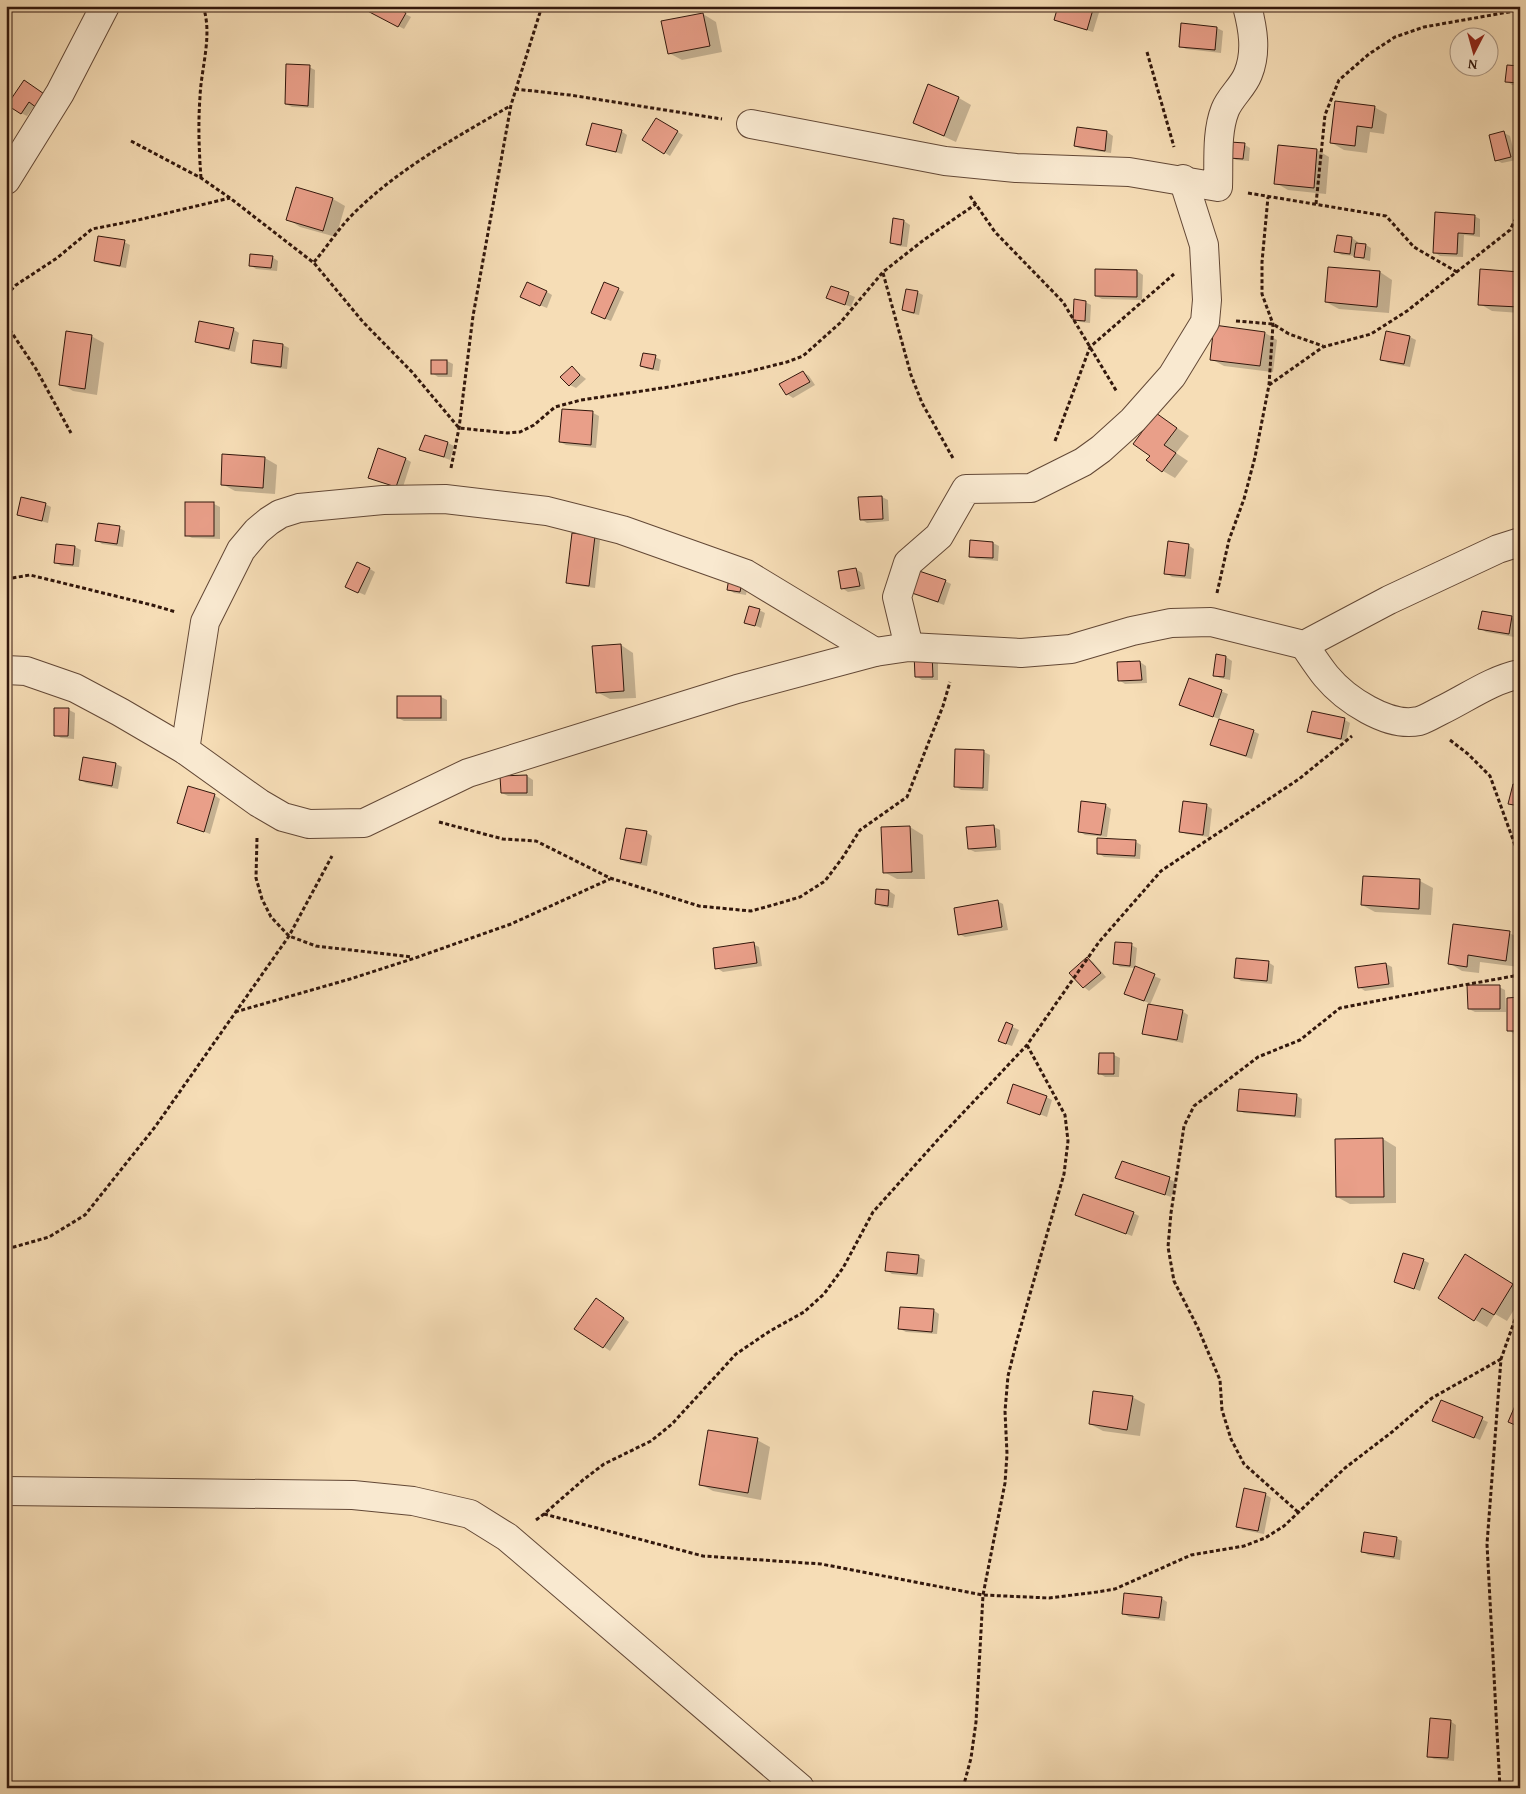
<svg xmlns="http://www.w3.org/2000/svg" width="1526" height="1794" viewBox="0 0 1526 1794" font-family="'Gentium Book Plus',serif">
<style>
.shadow{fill:#0003}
.building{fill:#e99f89;stroke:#32170c}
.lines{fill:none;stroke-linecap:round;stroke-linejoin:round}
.street-casing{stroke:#634836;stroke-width:30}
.path{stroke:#32170c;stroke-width:3;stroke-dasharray:4 2.5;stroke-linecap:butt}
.street{stroke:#f9e9d0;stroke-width:28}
</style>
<rect width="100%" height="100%" fill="#f6ddb6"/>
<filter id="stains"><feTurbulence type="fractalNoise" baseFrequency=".004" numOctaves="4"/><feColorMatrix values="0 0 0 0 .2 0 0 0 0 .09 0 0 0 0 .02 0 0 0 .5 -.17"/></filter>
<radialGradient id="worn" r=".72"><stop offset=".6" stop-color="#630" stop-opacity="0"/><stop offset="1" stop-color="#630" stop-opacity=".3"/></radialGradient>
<g class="shadow">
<path d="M361 6H390L411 17 404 29Z"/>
<path d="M1060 6H1101L1093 32 1062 23 1056 20Z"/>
<path d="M703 14 716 22 722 52 682 60 669 53Z"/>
<path d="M1183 24 1217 28 1223 31 1221 53 1186 49 1180 46Z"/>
<path d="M309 67 315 70 314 108 292 107 286 104Z"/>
<path d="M1520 67V85H1512L1507 81Z"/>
<path d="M24 82 35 105 27 116 21 113Z"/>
<path d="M959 98 971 105 956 142 927 129 914 122Z"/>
<path d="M1374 107 1387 114 1384 134 1370 132 1367 153 1344 150 1332 143Z"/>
<path d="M656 119 683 135 670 156 644 140Z"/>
<path d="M1078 128 1107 132 1113 136 1111 153 1081 149 1075 146Z"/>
<path d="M621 131 627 135 622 154 594 147 588 144Z"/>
<path d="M1504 133 1510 136 1516 160 1502 163 1496 160Z"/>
<path d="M1245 145 1250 148 1249 161 1236 160 1231 157Z"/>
<path d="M1317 150 1329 157 1326 194 1288 190 1276 183Z"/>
<path d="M297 188 333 199 345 206 336 237 300 227 288 219Z"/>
<path d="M1474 216 1480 219V237L1464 235 1463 257 1440 256 1434 252Z"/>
<path d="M904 221 910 225 907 247 897 246 891 242Z"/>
<path d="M1338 236 1352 238 1358 242V244L1366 245 1371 248 1370 261 1362 259 1356 256 1342 255 1336 252Z"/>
<path d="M124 242 130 245 126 268 102 264 96 261Z"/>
<path d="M272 257 278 261 277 271 256 269 250 265Z"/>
<path d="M1137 271 1143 275 1142 300 1102 299 1096 296Z"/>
<path d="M1380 272 1392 280 1389 313 1339 309 1326 302Z"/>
<path d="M1520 274V313L1492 311 1480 304Z"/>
<path d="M832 287 855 297 851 307 828 298Z"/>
<path d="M618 289 624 292 611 321 598 316Z"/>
<path d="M547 292 552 295 547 308 527 300Z"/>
<path d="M917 292 923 295 919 315 909 313 903 310Z"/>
<path d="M1085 302 1091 305 1090 323 1080 322 1074 319Z"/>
<path d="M233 329 239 333 235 352 202 344 196 341Z"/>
<path d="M1387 332 1410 337 1416 340 1410 367 1388 363 1382 359Z"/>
<path d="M1265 333 1277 340 1273 372 1224 366 1211 359Z"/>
<path d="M91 336 104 343 97 395 73 391 61 384Z"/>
<path d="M283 345 289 348 287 369 258 366 252 363Z"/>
<path d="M655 357 661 360 659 371 647 369 641 366Z"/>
<path d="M447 361 453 364 452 377H438L432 373Z"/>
<path d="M572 368 586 379 576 388 570 385Z"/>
<path d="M803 372 809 376 815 385 793 398 787 394Z"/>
<path d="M6 409 10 411 9 421H6Z"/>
<path d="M593 413 599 416 596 448 566 445 560 442Z"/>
<path d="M1156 414 1189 436 1176 453 1188 461 1175 478 1163 471 1151 456Z"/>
<path d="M448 443 454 446 450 460 421 449Z"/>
<path d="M265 458 277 465 275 494 235 491 222 484Z"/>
<path d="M406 459 411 462 402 490 376 480Z"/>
<path d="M882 497 888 500 889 521 867 523 861 519 860 498Z"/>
<path d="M45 504 51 507 48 523 25 517 19 514Z"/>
<path d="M214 504 220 507V539L192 538 186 535Z"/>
<path d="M119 528 125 531 123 547 102 544 97 540Z"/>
<path d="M594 537 600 540 595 588 573 585 567 582Z"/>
<path d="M993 543 999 546 998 561 976 559 970 556Z"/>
<path d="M57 545 75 547 81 550 79 567 61 566 55 562Z"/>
<path d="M1188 545 1194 549 1191 579 1172 577 1166 573Z"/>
<path d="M751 567 746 595 734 593 728 589Z"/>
<path d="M370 569 375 572 365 595 353 590Z"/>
<path d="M856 569 862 573 865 589 848 592 842 588Z"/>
<path d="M945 581 951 584 944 605 910 592Z"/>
<path d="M759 610 765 613 761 628 746 622Z"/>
<path d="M1511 617 1517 621 1514 637 1486 632 1480 628Z"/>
<path d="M621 645 633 653 636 698 610 699 597 692Z"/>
<path d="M916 654 938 658V680H922L916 676Z"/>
<path d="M1217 656 1226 657 1232 661 1230 680 1220 678 1214 675Z"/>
<path d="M1140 662 1146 666 1147 683 1125 684 1119 680 1118 663Z"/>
<path d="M1190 679 1228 694 1219 719 1181 704Z"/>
<path d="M398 697H441L447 700V721H404L398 718Z"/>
<path d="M69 710 75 713 74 739 61 738 55 735Z"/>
<path d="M1345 720 1350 723 1346 741 1314 735 1309 731Z"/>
<path d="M1253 731 1259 734 1252 759 1218 748 1212 745Z"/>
<path d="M984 752 990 755 988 791 961 790 955 786Z"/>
<path d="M84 758 116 764 122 767 118 789 86 783 81 780Z"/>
<path d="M527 776 533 780V796H508L502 793Z"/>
<path d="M214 795 220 799 210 834 178 822Z"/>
<path d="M1105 805 1111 809 1107 837 1085 835 1079 831Z"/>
<path d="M1206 805 1212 809 1209 837 1186 834 1180 831Z"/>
<path d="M910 827 923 835 925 879H897L884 872Z"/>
<path d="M994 827 1000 830 1001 850 975 852 969 849Z"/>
<path d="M646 832 652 836 647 866 627 862 621 859Z"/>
<path d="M1136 842 1141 845 1140 859 1104 857 1098 853Z"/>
<path d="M1420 881 1433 888 1431 915 1375 912 1362 905Z"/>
<path d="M878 890 889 891 895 895 893 908 882 907 876 904Z"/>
<path d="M997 901 1003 904 1008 930 965 937 959 934Z"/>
<path d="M1509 933 1520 938 1519 967 1480 962 1479 973 1462 971 1449 963Z"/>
<path d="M753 944 759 947 762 966 723 972 717 968Z"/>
<path d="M1131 945 1137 948 1135 968 1161 979 1150 1005 1182 1011 1188 1015 1183 1043 1149 1036 1143 1033 1149 1003 1132 997 1136 968 1120 967 1114 963Z"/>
<path d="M1087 958 1093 962 1106 977 1089 991 1084 987Z"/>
<path d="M1268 962 1274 966 1272 984 1241 981 1235 977Z"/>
<path d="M1386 964 1392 967 1394 987 1365 991 1359 987Z"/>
<path d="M1499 987 1505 990 1506 1012H1475L1469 1009Z"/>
<path d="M1520 999V1034H1514L1509 1030Z"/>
<path d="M1006 1024 1019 1030 1012 1046 1006 1044Z"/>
<path d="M1114 1055 1120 1058 1119 1077H1105L1099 1073Z"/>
<path d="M1297 1096 1302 1099 1301 1118 1244 1113 1238 1110Z"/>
<path d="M1046 1097 1052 1100 1047 1117 1008 1102Z"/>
<path d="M1383 1139 1396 1147V1203L1350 1204 1337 1197 1336 1140Z"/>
<path d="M1122 1162 1176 1182 1171 1197 1117 1178Z"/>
<path d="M1133 1213 1139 1216 1132 1236 1077 1215Z"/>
<path d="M888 1253 919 1257 925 1260 923 1277 892 1274 886 1270Z"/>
<path d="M1423 1260 1429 1263 1420 1291 1395 1282Z"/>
<path d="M1478 1262 1520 1289V1300L1507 1321 1495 1314 1487 1327 1439 1298Z"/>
<path d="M602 1303 629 1322 610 1351 576 1328Z"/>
<path d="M933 1310 939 1314 937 1334 906 1332 900 1329Z"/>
<path d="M1132 1397 1145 1404 1140 1436 1103 1431 1090 1424Z"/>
<path d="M1441 1402 1488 1422 1480 1440 1440 1423Z"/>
<path d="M757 1440 770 1447 761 1500 713 1491 700 1484Z"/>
<path d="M1265 1494 1271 1498 1264 1534 1243 1530 1238 1526Z"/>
<path d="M1396 1538 1402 1541 1400 1560 1368 1555 1362 1551Z"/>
<path d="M1161 1598 1167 1602 1165 1621 1129 1617 1124 1614Z"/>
<path d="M1450 1721 1456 1725 1454 1761 1434 1759 1428 1756Z"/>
</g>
<g class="building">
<path d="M358 6H393L406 13 398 27Z"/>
<path d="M1058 6H1094L1087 30 1054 20Z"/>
<path d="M703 13 710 46 668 54 661 21Z"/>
<path d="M1181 23 1217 27 1215 50 1179 47Z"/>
<path d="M286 64 310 65 308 106 285 104Z"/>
<path d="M1507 65 1520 66V83L1505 82Z"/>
<path d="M24 80 50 98 41 111 29 102 21 114 7 105Z"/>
<path d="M928 84 959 97 944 136 913 123Z"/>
<path d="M1335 101 1375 106 1372 128 1357 126 1355 146 1330 143Z"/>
<path d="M656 118 678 131 664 154 642 140Z"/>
<path d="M592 123 622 130 616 152 586 145Z"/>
<path d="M1077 127 1107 131 1105 151 1074 146Z"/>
<path d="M1504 131 1511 157 1495 161 1489 135Z"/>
<path d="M1230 142 1245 143 1243 159 1229 158Z"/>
<path d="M1278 145 1317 149 1314 188 1274 184Z"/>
<path d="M296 187 333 198 323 231 286 220Z"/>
<path d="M1435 212 1475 215 1474 234 1458 233 1457 254 1433 253Z"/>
<path d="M893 218 904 220 901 245 890 243Z"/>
<path d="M1337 235 1352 237 1350 254 1334 252Z"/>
<path d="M98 236 125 240 120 266 94 261Z"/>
<path d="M1356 243 1366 244 1364 258 1354 257Z"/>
<path d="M250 254 273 256 271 268 249 266Z"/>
<path d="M1328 267 1380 271 1377 307 1325 302Z"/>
<path d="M1095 269 1137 270V297L1095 296Z"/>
<path d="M1480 269 1520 272 1519 307 1478 305Z"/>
<path d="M527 282 547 291 540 306 520 297Z"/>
<path d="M604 282 619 288 605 319 591 313Z"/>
<path d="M831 286 849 292 845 305 826 298Z"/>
<path d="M906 289 918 291 914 313 902 310Z"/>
<path d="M1074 299 1086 301 1085 321 1073 320Z"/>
<path d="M199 321 234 328 229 349 195 342Z"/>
<path d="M1214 325 1265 332 1260 366 1210 360Z"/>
<path d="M66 331 92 335 85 389 59 385Z"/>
<path d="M1386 331 1410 336 1404 364 1380 360Z"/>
<path d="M253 340 283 344 281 367 251 363Z"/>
<path d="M643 353 656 355 653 369 640 366Z"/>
<rect x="431" y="360" width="16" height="14"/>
<path d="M572 366 580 375 569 386 560 377Z"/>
<path d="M803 371 810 382 786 395 779 384Z"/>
<path d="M562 409 593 411 591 445 559 442Z"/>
<path d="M1156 413 1177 428 1164 445 1176 453 1162 472 1146 460 1150 456 1133 444Z"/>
<path d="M425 435 448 442 444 457 419 450Z"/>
<path d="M378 448 406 458 396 487 368 478Z"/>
<path d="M222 454 265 457 263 488 221 485Z"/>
<path d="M882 496 883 519 860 520 858 497Z"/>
<path d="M21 497 46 503 42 521 17 515Z"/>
<rect x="185" y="502" width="29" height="34"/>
<path d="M98 523 120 526 117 544 95 541Z"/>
<path d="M572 533 595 536 589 586 566 583Z"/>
<path d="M970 540 993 542V558L969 557Z"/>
<path d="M1168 541 1189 544 1185 576 1164 574Z"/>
<path d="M56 544 75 546 73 565 54 563Z"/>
<path d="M732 560 746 563 740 592 727 590Z"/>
<path d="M357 562 370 568 358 593 345 587Z"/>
<path d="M856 568 860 586 841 589 838 571Z"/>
<path d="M916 570 946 580 938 602 909 592Z"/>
<path d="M749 606 760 609 755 626 744 623Z"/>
<path d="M1482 611 1512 616 1509 634 1478 629Z"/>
<path d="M621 644 624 691 596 693 592 646Z"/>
<path d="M914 653H932L933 677H915Z"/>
<path d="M1216 654 1226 656 1224 677 1213 676Z"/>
<path d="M1140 661 1142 680 1118 681 1117 662Z"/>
<path d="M1189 678 1222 690 1213 717 1179 705Z"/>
<rect x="397" y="696" width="44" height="22"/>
<path d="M54 708H69L68 736H54Z"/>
<path d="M1312 711 1345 718 1341 739 1307 732Z"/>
<path d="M1219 719 1254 730 1246 756 1210 745Z"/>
<path d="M955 749 984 750 983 788 954 787Z"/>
<path d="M83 757 116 763 112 786 79 780Z"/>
<path d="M527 775V793H501L500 776Z"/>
<path d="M1513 784 1520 786V806L1508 804Z"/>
<path d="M188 786 215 794 204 832 177 823Z"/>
<path d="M1081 801 1106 804 1101 835 1078 832Z"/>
<path d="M1183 801 1207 804 1203 835 1179 832Z"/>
<path d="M994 825 996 847 968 849 966 827Z"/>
<path d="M910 826 912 872 883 873 881 827Z"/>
<path d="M626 828 647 831 641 863 620 859Z"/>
<path d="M1097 838 1136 840 1135 856 1097 854Z"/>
<path d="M1363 876 1420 879 1419 909 1361 905Z"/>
<path d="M876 889 889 890 888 906 875 904Z"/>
<path d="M998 900 1002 927 958 935 954 908Z"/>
<path d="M1453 924 1510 931 1506 961 1468 955 1467 967 1448 964Z"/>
<path d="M754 942 757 963 715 969 713 948Z"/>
<path d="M1115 942 1132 943 1130 966 1113 964Z"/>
<path d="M1087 957 1101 973 1083 988 1069 973Z"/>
<path d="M1236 958 1269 961 1267 981 1234 978Z"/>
<path d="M1386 963 1389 984 1358 988 1355 967Z"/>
<path d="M1135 966 1155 974 1144 1001 1124 994Z"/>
<path d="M1467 985H1500V1009H1468Z"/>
<path d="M1520 997V1031H1507V998Z"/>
<path d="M1148 1004 1183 1010 1177 1040 1142 1034Z"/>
<path d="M1006 1022 1013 1025 1006 1044 998 1041Z"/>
<path d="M1099 1053H1114V1074H1098Z"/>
<path d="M1013 1084 1047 1096 1040 1115 1007 1103Z"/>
<path d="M1239 1089 1297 1094 1295 1116 1237 1111Z"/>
<path d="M1383 1138 1384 1197H1336L1335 1139Z"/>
<path d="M1122 1161 1170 1177 1165 1195 1115 1178Z"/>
<path d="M1083 1194 1134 1212 1126 1234 1075 1215Z"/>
<path d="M887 1252 919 1255 917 1274 885 1271Z"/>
<path d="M1403 1253 1424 1259 1414 1289 1394 1282Z"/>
<path d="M1465 1254 1513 1284 1494 1315 1482 1308 1474 1321 1438 1298Z"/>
<path d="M596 1298 624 1318 603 1348 574 1329Z"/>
<path d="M900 1307 934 1309 932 1332 898 1329Z"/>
<path d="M1093 1391 1133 1396 1127 1430 1089 1424Z"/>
<path d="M1520 1394V1427L1508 1422Z"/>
<path d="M1441 1400 1483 1417 1474 1438 1432 1421Z"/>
<path d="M708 1430 758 1438 748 1493 699 1485Z"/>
<path d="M1520 1431V1446L1515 1444Z"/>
<path d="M1244 1488 1266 1493 1258 1531 1236 1527Z"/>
<path d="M1364 1532 1397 1537 1394 1557 1361 1552Z"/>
<path d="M1124 1593 1162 1597 1159 1618 1122 1614Z"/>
<path d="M1430 1718 1451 1720 1448 1758 1427 1757Z"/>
</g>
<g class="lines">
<defs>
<g id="street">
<path d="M751 124 945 161 1016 168 1129 172 1218 187C1219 162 1216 133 1225 110 1230 97 1243 87 1248 74 1257 52 1253 29 1247 6"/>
<path d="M6 180 60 93 105 6"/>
<path d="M1304 645C1311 655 1318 666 1326 676 1345 699 1388 728 1419 721 1426 719 1434 714 1440 711 1467 698 1491 680 1520 674"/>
<path d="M909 647 897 597 908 563 939 536 966 489 1031 488 1083 462 1101 449 1133 420 1172 376 1205 322 1207 300 1204 245 1183 179"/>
<path d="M6 670 26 671 75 688 120 712 185 750 259 803 283 817 309 824 364 823 468 773 737 689 875 652 909 647 1021 653 1071 649 1132 631 1171 623 1211 622 1304 645 1389 600 1498 549 1520 542"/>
<path d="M185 750 205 622 241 550 257 531 269 521 280 514 299 508 383 500 445 499 547 511 622 530 746 574 875 652"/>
<path d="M6 1491 353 1495 413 1501 470 1514 507 1537 800 1788"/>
</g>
</defs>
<use href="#street" class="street-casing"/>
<g class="path">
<path d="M1147 52 1174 147"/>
<path d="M515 89 570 95 722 119"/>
<path d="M131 141 201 178 230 198 314 263 363 322 412 372 459 428 507 433 520 432 534 425 555 407 581 400 669 387 747 372 787 362 803 356 840 323 883 272 925 239 976 204"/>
<path d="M201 178C199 151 198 124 200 97 201 68 213 35 203 6"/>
<path d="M1248 193 1386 216 1414 247 1457 272"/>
<path d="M970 196 995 232 1063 302 1117 392"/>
<path d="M1316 204 1325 115 1339 80 1369 54 1395 37 1424 27 1520 10"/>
<path d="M314 262C327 247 338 229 353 214 398 169 455 138 510 106"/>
<path d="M883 273 911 375 922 403 954 460"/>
<path d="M6 295 16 285 57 258 92 229 138 220 230 198"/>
<path d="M1236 321 1273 324 1289 334 1323 346"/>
<path d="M6 324 36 369 71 433"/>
<path d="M1269 385 1323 347 1371 334 1407 311 1510 230 1520 210"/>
<path d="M1055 441 1090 347 1174 274"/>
<path d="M451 468 459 428 473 316 511 105 542 6"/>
<path d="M6 579 30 575 152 605 176 612"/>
<path d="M1217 593 1229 540 1244 499 1255 457 1269 385 1273 324 1262 294V262L1268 197"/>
<path d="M1450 740 1468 754 1490 776 1516 848 1520 873"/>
<path d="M439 822 503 839 536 841 610 878 699 906 751 911 773 905 800 897 825 881 843 857 860 830 907 797 943 706 950 682"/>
<path d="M257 838 256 878 262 899 271 917 289 936 316 946 412 957"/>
<path d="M1520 972 1514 976 1520 979"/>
<path d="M235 1012 350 979 415 958 511 924 610 879"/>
<path d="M6 1247H14L49 1237 85 1215 155 1127 289 936 332 856"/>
<path d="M1298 1512 1244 1464 1231 1439 1222 1410 1220 1380 1198 1328 1174 1281 1168 1247 1171 1213 1184 1126 1194 1106 1258 1057 1300 1040 1340 1008 1402 996 1514 976"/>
<path d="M544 1514 703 1556 821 1564 983 1595 1049 1598 1097 1592 1115 1589 1191 1555 1244 1546 1265 1538 1284 1526 1345 1468 1392 1432 1432 1398 1501 1359"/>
<path d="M536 1520 544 1514 583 1480 604 1464 651 1441 672 1424 736 1354 770 1331 804 1312 824 1294 843 1268 873 1212 943 1134 1027 1045 1099 942 1161 871 1299 779 1352 736"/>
<path d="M963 1788 971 1758 976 1722 983 1595 1005 1483 1007 1454 1005 1411 1008 1376 1017 1340 1064 1174 1068 1141 1065 1115 1027 1045"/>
<path d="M1500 1788 1487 1544 1501 1359 1520 1305"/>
</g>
<use href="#street" class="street"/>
</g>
<rect width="1526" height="1794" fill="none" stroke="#f6ddb6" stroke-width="25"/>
<rect x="8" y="8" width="1511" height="1779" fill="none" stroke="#32170c" stroke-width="2.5"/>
<rect x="12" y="12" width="1501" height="1769" fill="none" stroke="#32170c"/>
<g transform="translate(1474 52) rotate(186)"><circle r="24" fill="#f9e9d0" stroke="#a99582"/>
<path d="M0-4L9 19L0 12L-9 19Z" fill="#8f2418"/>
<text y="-8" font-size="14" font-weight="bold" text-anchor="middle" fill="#32170c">N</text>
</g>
<rect width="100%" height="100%" filter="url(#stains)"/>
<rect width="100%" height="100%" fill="url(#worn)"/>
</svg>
